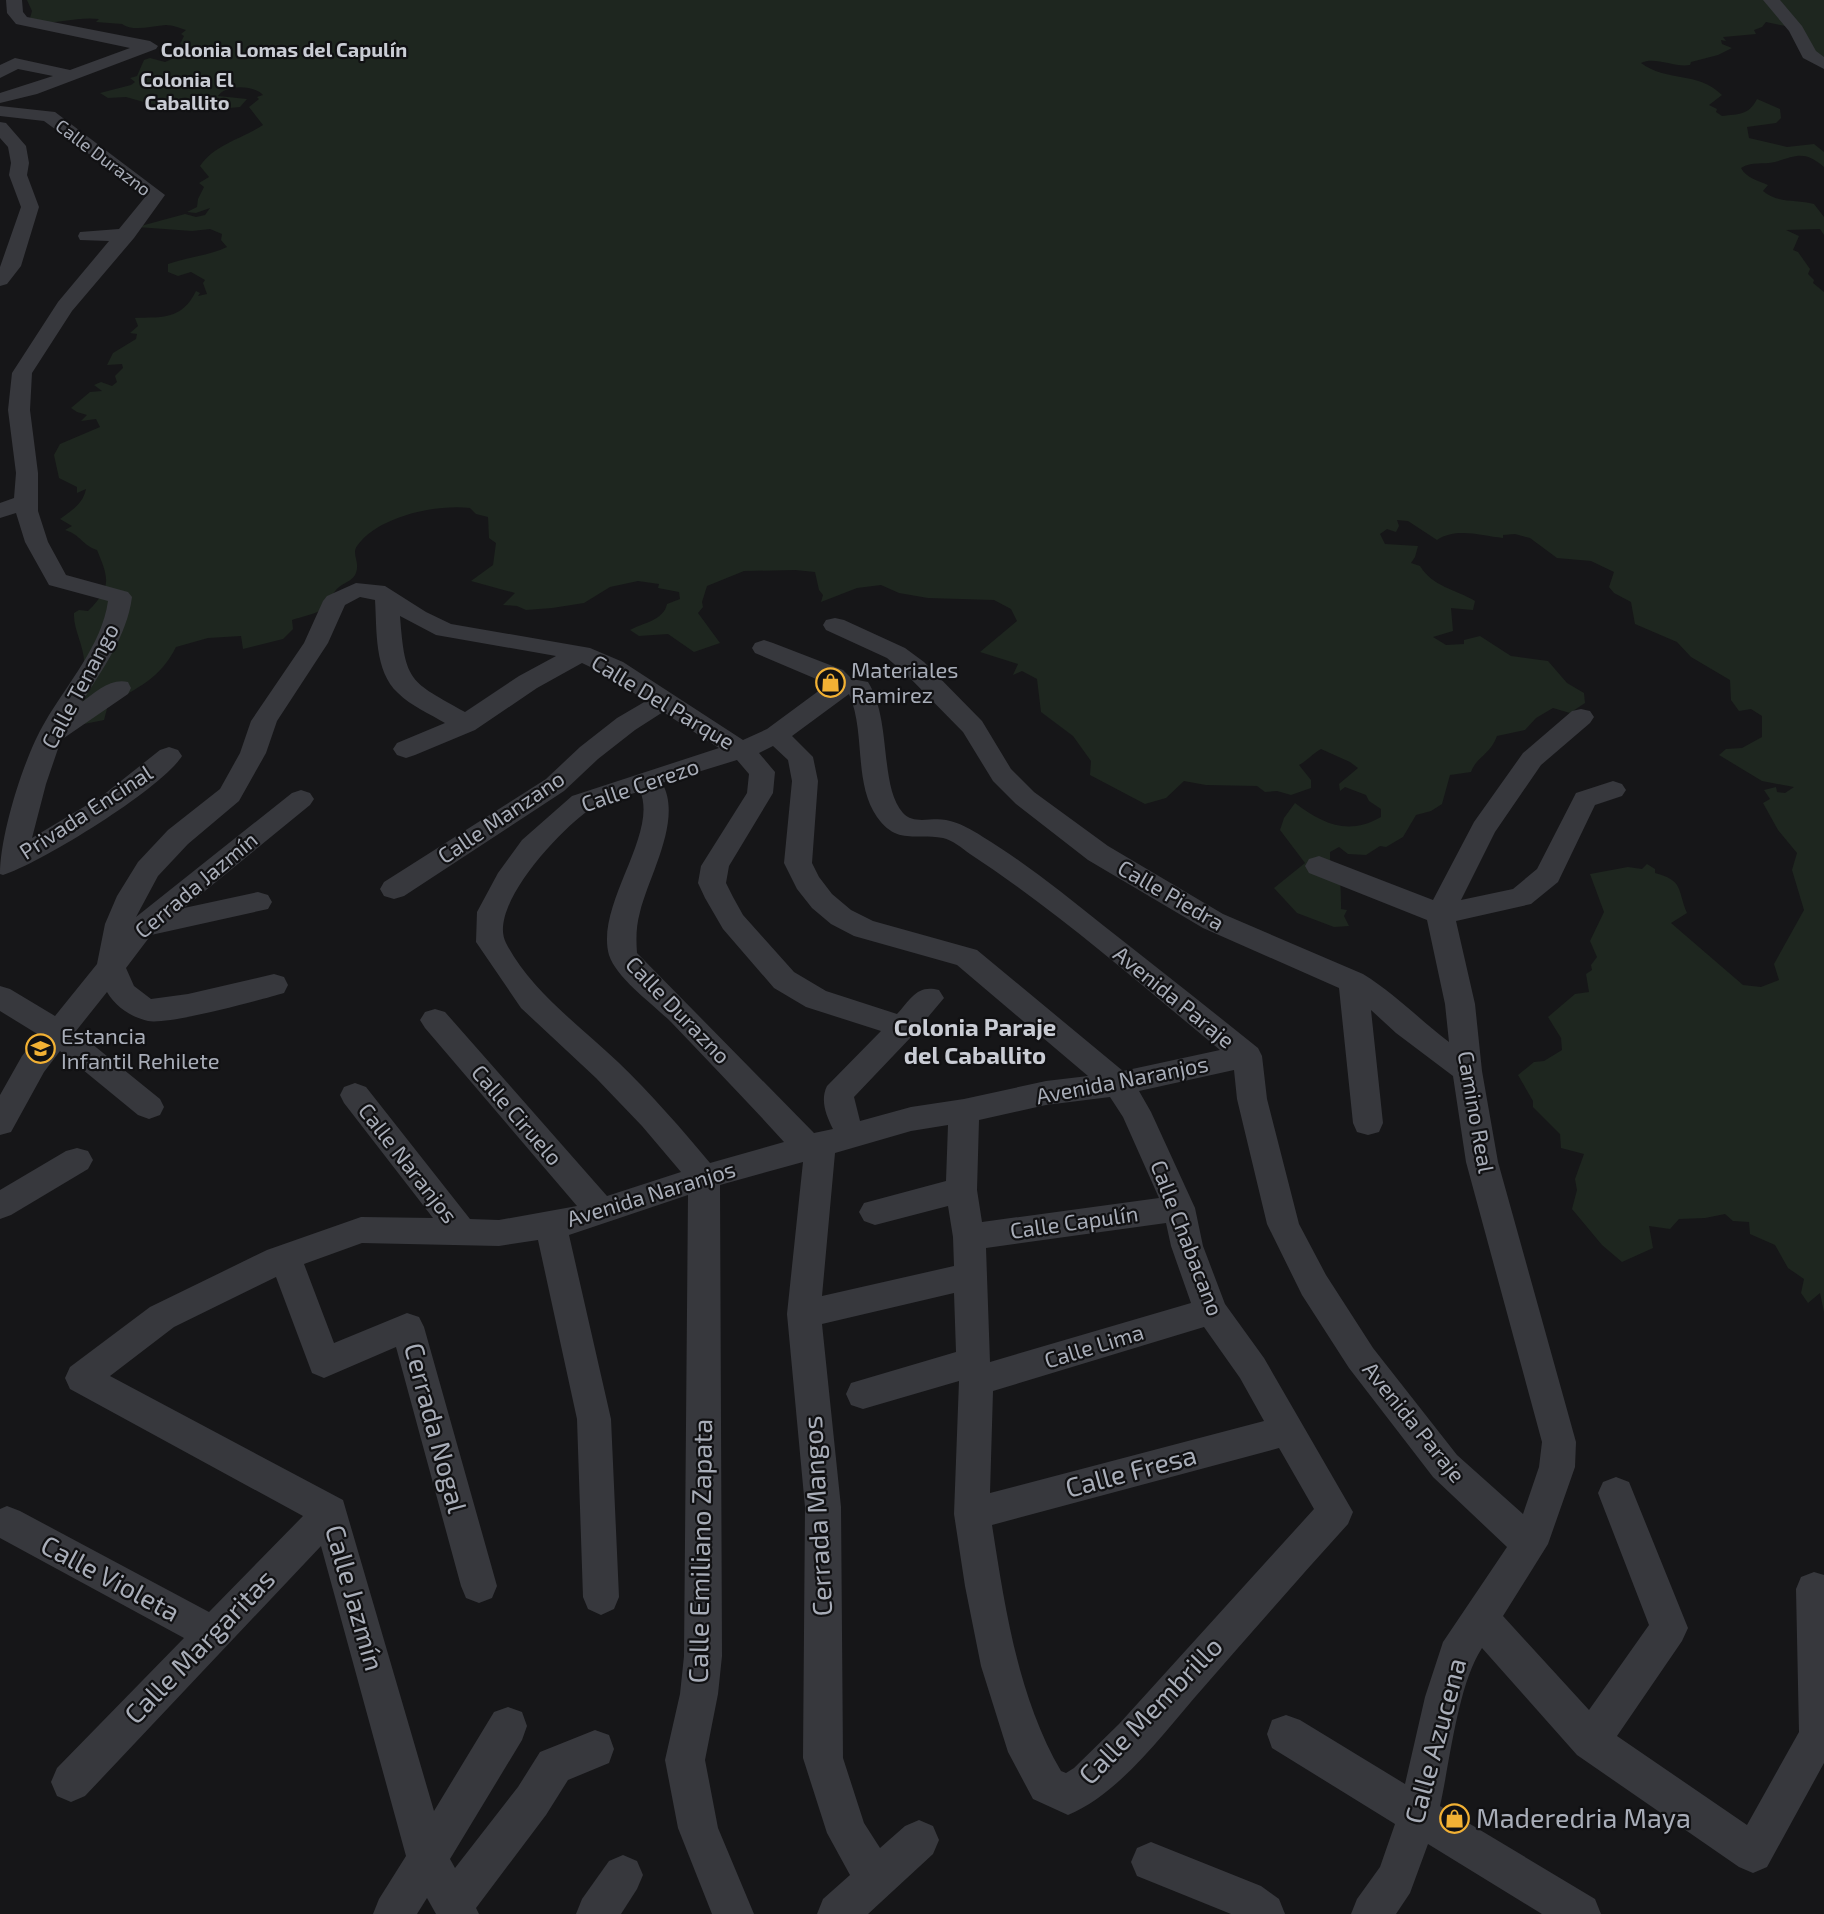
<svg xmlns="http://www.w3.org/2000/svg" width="1824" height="1914" viewBox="0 0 1824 1914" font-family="'Exo 2',sans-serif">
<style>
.green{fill:#1e261f}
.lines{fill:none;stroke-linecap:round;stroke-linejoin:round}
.minor{fill:#37383d;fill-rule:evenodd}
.labels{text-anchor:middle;stroke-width:4.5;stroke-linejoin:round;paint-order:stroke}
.far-street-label{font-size:18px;fill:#a8adb8;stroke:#111113}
.far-neighbourhood-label{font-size:20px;font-weight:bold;fill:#c9ccd4;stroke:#111113}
.poi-label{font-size:22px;fill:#a8adb8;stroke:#111113;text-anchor:start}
.street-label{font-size:22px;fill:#a8adb8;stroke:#111113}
.neighbourhood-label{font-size:24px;font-weight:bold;fill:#c9ccd4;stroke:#111113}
.near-street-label{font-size:27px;fill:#a8adb8;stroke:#111113}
.near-poi-label{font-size:27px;fill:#a8adb8;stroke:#111113;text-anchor:start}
</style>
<rect width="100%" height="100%" fill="#161618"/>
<path class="green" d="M27 0H1824V62L1790 27 1766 22 1762 27 1754 30 1756 34 1723 37 1726 41 1721 40 1722 44 1732 48 1718 55 1691 62 1690 65C1675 68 1655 56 1641 63 1666 82 1698 71 1722 95L1709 105 1717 109 1716 112 1722 116C1739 114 1749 115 1757 99L1780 109 1781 118 1776 123 1747 127 1749 138 1787 147 1814 144 1824 152V167C1804 150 1796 156 1775 162 1763 165 1752 161 1741 168 1746 178 1759 181 1768 185L1763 191C1778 204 1797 199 1814 204L1824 217V235L1820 229 1786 230 1799 236 1793 250 1798 252 1810 269 1808 274 1814 280 1813 283 1824 292V1312L1820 1293 1808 1303 1801 1293 1804 1279 1788 1268 1775 1245 1750 1234 1749 1222 1733 1221 1725 1214 1705 1218 1679 1219 1670 1229 1649 1226 1653 1248 1622 1262 1602 1245 1572 1209 1577 1190 1575 1179 1584 1154 1561 1148 1560 1134 1533 1107V1101L1518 1075 1534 1062 1544 1061 1562 1050 1561 1038 1548 1017 1575 994 1589 992 1586 974 1592 970 1591 965 1597 957 1590 941 1604 912 1590 874 1628 867 1642 869 1647 864 1655 869V873C1684 881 1677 889 1687 913L1671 923 1743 985 1761 987 1779 980 1774 964 1804 910 1792 870 1797 853 1778 830 1763 803 1770 799 1764 790 1776 787 1777 792 1785 793 1794 787 1762 781 1719 755 1726 749 1742 748 1762 737V716L1751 709 1739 711 1731 700 1730 680 1691 657 1677 642 1635 624 1631 602 1614 593 1609 587 1614 572 1591 561 1557 558 1530 538 1515 534 1503 535V538C1481 536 1457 527 1437 540L1408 521 1397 520 1399 526 1396 532 1387 529 1380 534 1385 544 1418 546 1415 557 1411 563 1420 566C1433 587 1455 589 1475 601L1473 610 1451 608 1453 631 1433 637 1446 645 1464 644V640L1480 636 1511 656 1548 661 1567 683 1584 693 1585 703 1570 713 1553 708 1536 718 1525 730 1497 736C1490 755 1477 756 1471 772L1450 775 1442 804 1431 811 1416 815 1403 837 1386 847 1380 846 1366 855 1348 854 1339 847 1330 852V860C1342 870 1341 895 1341 909L1347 910 1344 916 1349 926 1334 927 1297 913 1274 888 1305 863 1280 830 1284 818 1295 803C1323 824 1348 836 1381 817V809L1369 801 1366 795 1345 787 1340 791 1339 784 1358 768 1350 762 1321 749C1312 754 1308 760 1299 765L1311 780V788L1291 795 1277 791 1265 792 1257 786 1206 785 1184 781 1166 798 1145 804 1090 775 1091 761 1073 736 1041 712 1037 679 1022 671 1013 675 1018 664 980 652 1017 621 1011 609 994 600 928 598 899 593 881 585 857 588 821 602 823 595 819 590 815 572 795 570 744 571 707 586 702 602 703 607 698 613 720 643 694 652 668 634 639 636 630 630C643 623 664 620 667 604L680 599 679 592 658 588 659 584 638 581 610 587 584 603 552 608 526 610 517 606 503 605 515 593 471 581 493 565 496 543 489 538 488 517 476 514 470 508C437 504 378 516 357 546 352 553 358 560 357 568 356 580 347 581 339 587 332 592 330 603 323 609 315 614 301 617 292 620L293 629 283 639 243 649 241 636 208 638 176 647C160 679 137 688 108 705L104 720 69 727C74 708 83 687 84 668 86 648 73 631 74 613L79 610 88 611C112 587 109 579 97 550 82 545 81 535 65 530L72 526 60 519C72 510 83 504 86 489L77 493V487L59 478 54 455 60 444 100 427 96 419 81 421 87 415 77 412 71 408 90 392 102 391 94 385 101 382 112 386 117 382 115 376 123 368 122 364 107 365 113 353 136 339 137 334 130 333 138 326 135 318C162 317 182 320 196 291L200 293 198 296 207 294 203 283 205 280 191 272 178 276 168 272V264C188 257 208 256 227 247L221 240 222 234 210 229 192 231 137 227 185 214 196 217 205 215 210 208 196 213 187 212 197 207 198 199 204 187 199 183 209 177 200 166C215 144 242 139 263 125L249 107 259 99 257 97 263 95C254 85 226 84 218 96L247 99 240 107 185 112 174 107 147 103 126 97 108 98 100 93 131 85 135 82 130 78 137 76 144 60 150 58 165 62 191 51 188 47 180 44 184 36 181 34 186 30C180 28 172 25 166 25 152 26 133 32 122 24L96 22 99 19C75 16 53 26 29 22L32 11Z"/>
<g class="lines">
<g class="minor">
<path d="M6 0H22L23 12 27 17 150 41 158 46 156 49 37 94 0 103V93L53 76 18 69 0 78V65L15 58 70 70 130 48 16 24 7 13Z"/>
<path d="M1763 0H1780L1802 26 1816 51 1824 57V69L1803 58 1789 31Z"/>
<path d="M0 106 55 112 165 195 134 238 72 311 32 373 30 410 38 473V511L48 542 66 575 128 592 132 597C127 636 102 670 82 702 96 692 110 678 128 682L131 688 128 694 61 740 46 784 32 838 102 796 160 750 169 747 178 750 182 756C161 789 41 863 3 875L0 874C0 834 24 757 45 722 67 684 102 645 108 601L49 585 25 542 16 513 0 518V503L14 498 16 473 8 410 12 373 58 302 109 241 80 240 78 236 80 232 119 229 146 196 44 121 0 116Z"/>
<path d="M0 122 6 123 26 146 29 163 27 175 39 207 21 266 7 284 0 286V267L21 207 9 175 11 163 8 147 0 138Z"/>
<path d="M356 583 385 586 426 612 451 624 590 648 623 662 743 740 767 729 828 684 755 653 752 648 755 643 764 640 773 643 843 670 852 679 868 682C892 720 879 786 903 813 914 825 931 817 946 820 960 823 971 829 983 837 1026 863 1065 895 1104 926 1155 966 1207 1007 1258 1048L1262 1056 1267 1099 1299 1224 1326 1275 1373 1348 1457 1455 1523 1514 1539 1467 1542 1442 1466 1162 1453 1076 1396 1033 1371 1010 1383 1123 1379 1132 1368 1135 1357 1132 1353 1123 1339 988 1203 928 1088 860 1016 804 993 781 963 732 906 674 887 658 826 630 823 625 826 620 835 618 844 620 905 648 924 662 982 721 1011 769 1034 792 1108 846 1223 914 1363 974C1394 993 1420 1020 1449 1042L1445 1004 1427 920 1309 873 1305 866 1309 859 1319 856 1433 900 1474 822 1523 753 1572 711 1581 709 1590 711 1594 717 1590 723 1541 765 1495 832 1461 900 1513 889 1537 869 1576 793 1613 781 1622 784 1626 790 1622 796 1595 805 1558 882 1531 904 1456 921 1475 1004 1482 1071 1498 1162 1576 1442 1575 1467 1548 1544 1503 1616 1589 1710 1649 1625 1598 1493 1603 1482 1616 1477 1629 1482 1688 1628 1682 1641 1617 1736 1747 1825 1799 1732 1796 1589 1801 1577 1814 1572 1824 1575V1763L1767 1867 1753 1873 1739 1867 1577 1755 1482 1648C1458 1684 1450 1761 1440 1806L1595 1899 1601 1914H1542L1428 1844 1410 1893 1396 1914H1351L1357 1899 1380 1867 1395 1824 1272 1748 1267 1734 1272 1720 1286 1715 1300 1720 1405 1784 1425 1697 1443 1642 1507 1547 1433 1477 1349 1368 1302 1295 1267 1224 1237 1099 1234 1070 1139 1091 1151 1112 1195 1208 1203 1246 1225 1304 1264 1358 1353 1512 1348 1524C1299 1578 1251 1633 1203 1688 1165 1731 1121 1793 1068 1815L1033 1799 1008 1752 981 1666 965 1586 954 1514 959 1381 863 1409 851 1405 846 1394 851 1383 956 1352 954 1293 822 1324 841 1507 843 1758 864 1823 880 1848 905 1826 919 1820 933 1826 939 1840 933 1854 868 1914H817L823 1899 850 1875 827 1833 803 1758 805 1507 787 1314 803 1162 720 1185 722 1656 718 1694 705 1760 718 1828 754 1914H712L678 1828 665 1760 680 1694 684 1656 688 1195 569 1235 611 1419 619 1597 614 1609 601 1615 588 1609 583 1597 577 1419 538 1240 499 1246 362 1243 304 1264 334 1343 407 1313 419 1317 424 1327 497 1586 492 1598 479 1603 466 1598 461 1586 396 1347 324 1378 312 1373 276 1277 174 1327 110 1376 343 1500 434 1811 494 1712 508 1707 522 1712 527 1726 522 1740 450 1859 455 1868 518 1787 540 1752 595 1730 609 1735 614 1749 609 1763 568 1780 546 1815 476 1908 479 1914H436L427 1898 417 1914H373L379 1899 406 1856 321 1546 85 1796 71 1802 57 1796 51 1782 57 1768 184 1638 0 1538V1509L7 1506 20 1511 209 1612 303 1516 70 1389 65 1378 70 1367 150 1307 267 1250 361 1217 433 1218 344 1103 340 1095 344 1087 355 1083 366 1087 470 1219 499 1220 577 1206 425 1028 420 1020 425 1012 435 1009 445 1012 607 1196 681 1172 642 1126 596 1078 521 1008 476 942 477 912 498 873 522 840 572 796 719 748 663 712 635 730 598 759 564 791 404 896 394 899 384 896 380 889 384 882 546 779 580 747 617 718 646 701 605 674 582 663 537 688 475 730 415 755 406 758 397 755 393 749 397 743 445 723C430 714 411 706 398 693 374 671 377 630 375 600L360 597 345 605 328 643 277 721 266 753 239 801 188 844 158 876 136 917 292 793 301 790 310 793 314 799 310 805 184 908 258 892 268 895 272 902 268 909 151 935 126 968 134 986 151 999 188 994 274 974 284 977 288 985 284 993C260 1000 169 1025 148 1021 131 1017 116 1007 107 992L76 1031 160 1099 164 1107 160 1115 149 1119 138 1115 60 1051 44 1072 11 1132 0 1135V1095L22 1056 39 1035 0 1011V986L10 989 55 1016 97 964 105 924 117 896 138 862 168 830 220 789 240 753 251 721 304 643 323 601 327 596ZM400 616 436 635 556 656 519 676 465 712C410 681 405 683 400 616ZM849 694C866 732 853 782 877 817 897 845 915 833 943 838 952 840 962 848 970 854 1058 912 1139 983 1220 1050L1123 1071 977 950 873 921 851 910 832 894 819 877 812 863 818 781 813 757 792 736ZM773 746 788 760 792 781 784 863 797 889 812 908 831 924 854 936 957 965 1088 1076 1046 1081 964 1099 911 1107 860 1121 854 1097 913 1035 944 998 939 990C917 984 911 999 897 1014L826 991 794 972 743 915 733 897 726 883 729 866 773 793 775 772 759 753ZM737 760 749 774 747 793 701 866 698 883 705 898 723 929 774 988 806 1007 881 1031 827 1086C820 1100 826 1115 833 1129L814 1133 637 953C636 939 636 926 640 912 649 875 683 819 662 783ZM640 791C659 834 595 905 609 955 617 979 653 1004 671 1022 709 1062 747 1101 784 1142L710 1163C681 1128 651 1094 618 1062 580 1026 530 990 506 943 487 907 561 829 589 810 602 800 624 797 640 791ZM1110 1097 1123 1117 1159 1198 982 1222 977 1190 979 1120 1046 1105ZM948 1125 946 1181 864 1203 859 1212 864 1221 875 1225 948 1206 953 1237 954 1266 822 1296 835 1153 911 1131ZM1166 1223 1171 1246 1191 1303 990 1362 986 1248ZM1204 1327 1240 1378 1264 1421 990 1493 993 1391ZM1279 1448 1314 1509 1119 1724 1074 1768 1066 1773 1061 1771C1018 1697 1005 1608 992 1525Z"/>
<path d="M77 1148 88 1151 93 1160 88 1169 11 1215 0 1219V1190L66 1151Z"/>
<path d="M1151 1842 1261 1886 1279 1899 1285 1914H1231L1137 1876 1131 1862 1137 1848Z"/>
<path d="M623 1855 637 1861 643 1875 637 1889 621 1914H576L582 1899 609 1861Z"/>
</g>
</g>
<defs>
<symbol id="shop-ring" viewBox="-11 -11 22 22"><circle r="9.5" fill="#111113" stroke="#f2b134" stroke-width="1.5"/><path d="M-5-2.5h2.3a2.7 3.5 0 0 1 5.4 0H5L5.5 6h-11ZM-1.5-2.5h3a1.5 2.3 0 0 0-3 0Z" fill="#f2b134"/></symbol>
<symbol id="school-ring" viewBox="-11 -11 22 22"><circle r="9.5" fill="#111113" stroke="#f2b134" stroke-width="1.5"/><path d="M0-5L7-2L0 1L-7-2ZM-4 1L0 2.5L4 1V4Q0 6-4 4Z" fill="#f2b134"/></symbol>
</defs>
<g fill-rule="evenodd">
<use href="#shop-ring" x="814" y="666" width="33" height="33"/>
<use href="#school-ring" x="24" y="1032" width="33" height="33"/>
<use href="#shop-ring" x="1438" y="1802" width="33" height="33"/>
</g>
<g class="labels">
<g class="far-street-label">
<text transform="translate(103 158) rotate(37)" y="6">Calle Durazno</text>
</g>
<g class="far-neighbourhood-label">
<text x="284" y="57">Colonia Lomas del Capulín</text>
<text x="187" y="87">Colonia El<tspan x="187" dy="23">Caballito</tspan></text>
</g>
<g class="poi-label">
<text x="851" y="678">Materiales<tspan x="851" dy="25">Ramirez</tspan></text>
<text x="61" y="1044">Estancia<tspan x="61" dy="25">Infantil Rehilete</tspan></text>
</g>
<g class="street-label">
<text transform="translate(80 686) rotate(-62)" y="8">Calle Tenango</text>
<text transform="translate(663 702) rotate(31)" y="8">Calle Del Parque</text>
<text transform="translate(640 785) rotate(-19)" y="8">Calle Cerezo</text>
<text transform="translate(86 812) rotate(-33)" y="8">Privada Encinal</text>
<text transform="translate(501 817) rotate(-34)" y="8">Calle Manzano</text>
<text transform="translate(196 885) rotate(-40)" y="8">Cerrada Jazmín</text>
<text transform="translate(1171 895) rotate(30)" y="8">Calle Piedra</text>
<text transform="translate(1174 997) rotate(39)" y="8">Avenida Paraje</text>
<text transform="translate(678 1010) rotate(46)" y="8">Calle Durazno</text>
<text transform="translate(1122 1080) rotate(-11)" y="8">Avenida Naranjos</text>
<text transform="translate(1476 1112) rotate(80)" y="8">Camino Real</text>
<text transform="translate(517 1115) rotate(49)" y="8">Calle Ciruelo</text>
<text transform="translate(408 1163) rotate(52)" y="8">Calle Naranjos</text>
<text transform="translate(651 1194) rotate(-17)" y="8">Avenida Naranjos</text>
<text transform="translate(1074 1222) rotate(-8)" y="8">Calle Capulín</text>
<text transform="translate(1187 1238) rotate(69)" y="8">Calle Chabacano</text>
<text transform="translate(1094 1346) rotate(-17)" y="8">Calle Lima</text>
<text transform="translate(1414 1422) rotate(51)" y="8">Avenida Paraje</text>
</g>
<g class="neighbourhood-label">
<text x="975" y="1036">Colonia Paraje<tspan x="975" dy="28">del Caballito</tspan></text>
</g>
<g class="near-street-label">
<text transform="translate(435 1428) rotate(75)" y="9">Cerrada Nogal</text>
<text transform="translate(1131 1472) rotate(-15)" y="9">Calle Fresa</text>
<text transform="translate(818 1516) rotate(-93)" y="9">Cerrada Mangos</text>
<text transform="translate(701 1551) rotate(-89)" y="9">Calle Emiliano Zapata</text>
<text transform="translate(110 1579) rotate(28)" y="9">Calle Violeta</text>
<text transform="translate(354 1598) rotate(74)" y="9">Calle Jazmín</text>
<text transform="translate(200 1647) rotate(-46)" y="9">Calle Margaritas</text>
<text transform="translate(1151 1711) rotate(-46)" y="9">Calle Membrillo</text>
<text transform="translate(1436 1741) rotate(-75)" y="9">Calle Azucena</text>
</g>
<g class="near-poi-label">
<text x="1476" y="1828">Maderedria Maya</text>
</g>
</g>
</svg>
